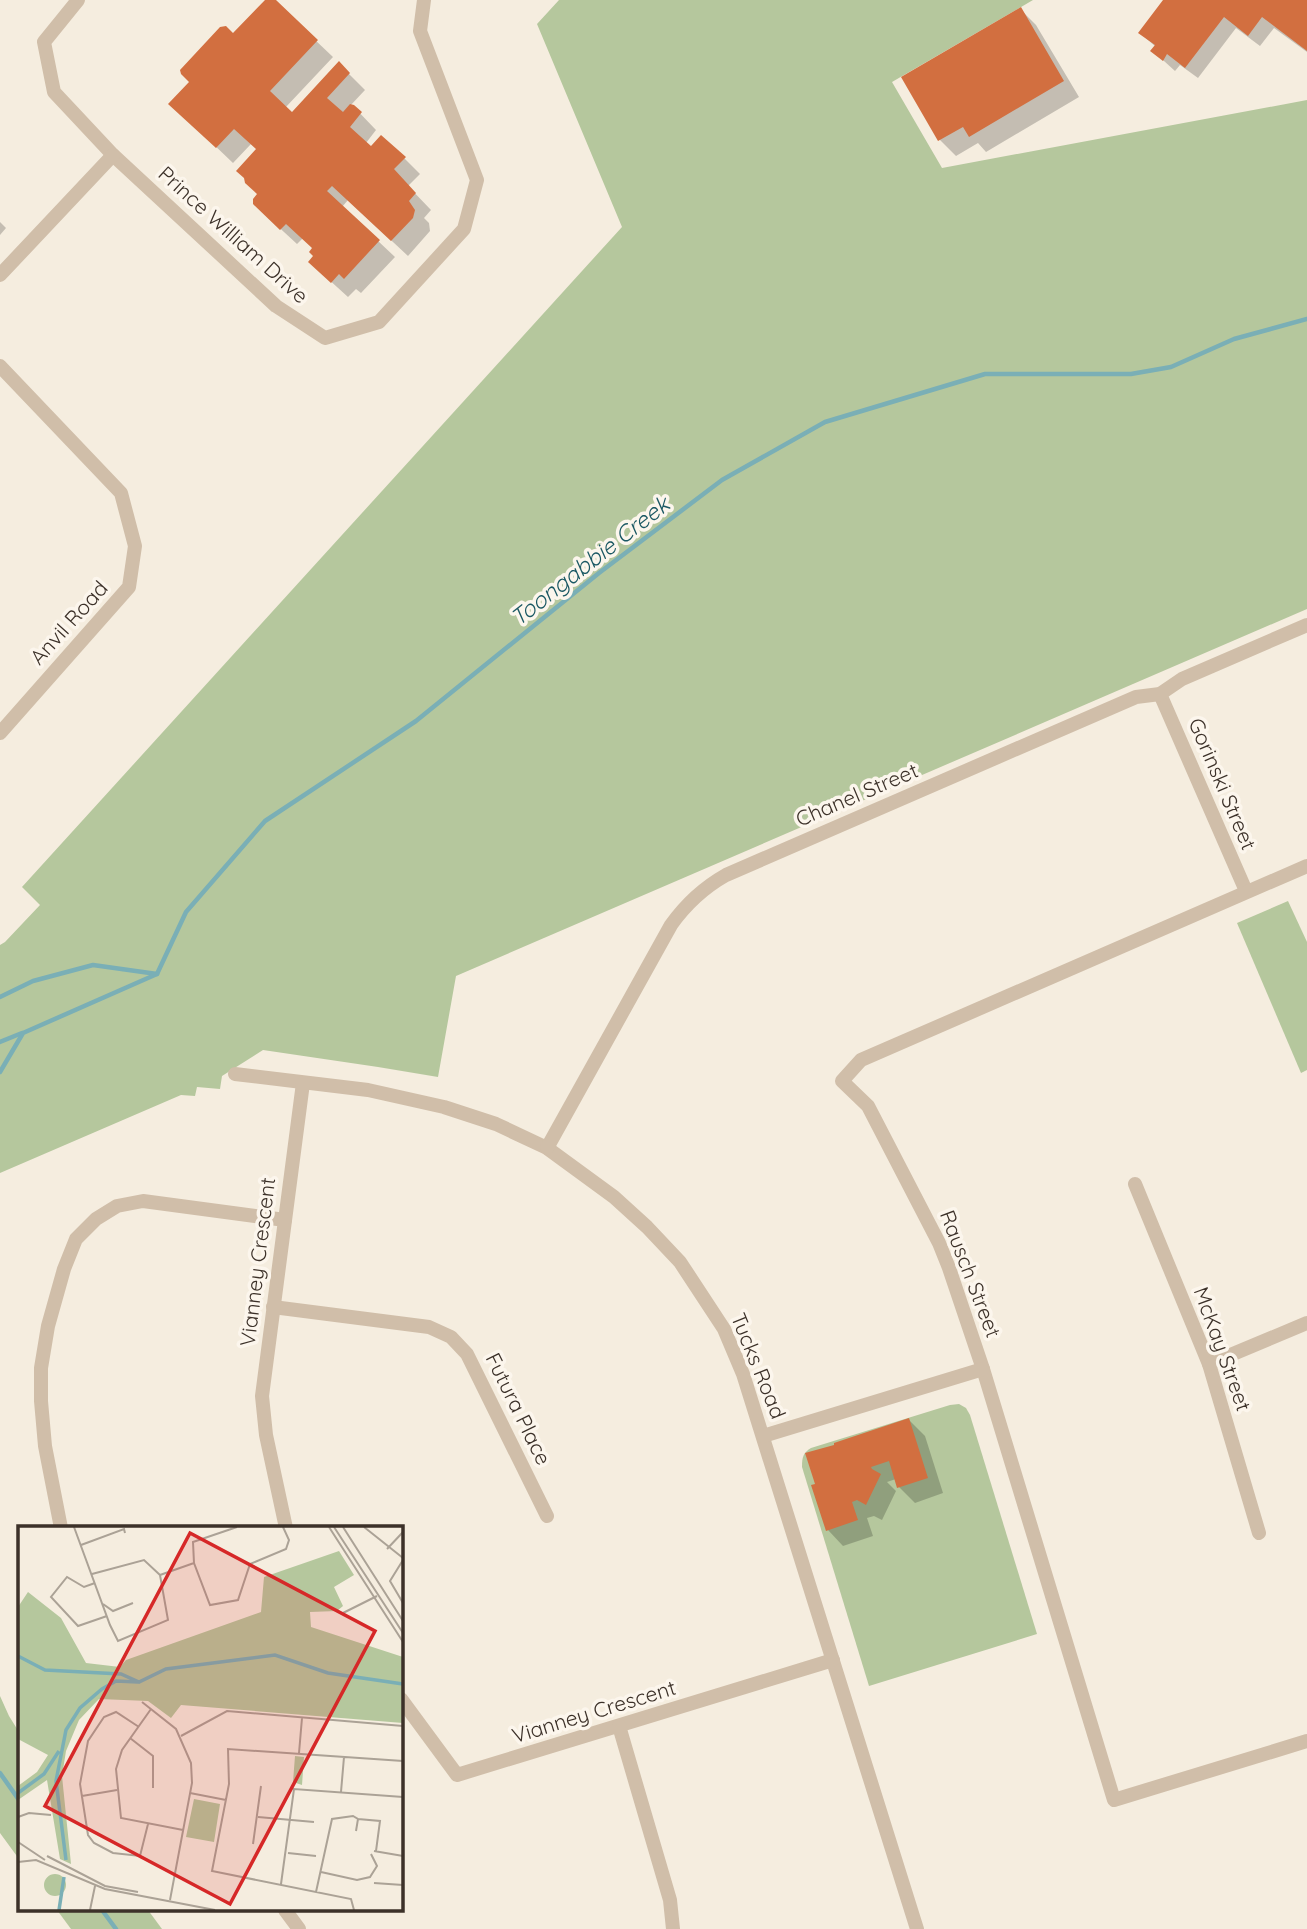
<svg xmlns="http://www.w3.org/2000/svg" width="1307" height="1929" viewBox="0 0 1307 1929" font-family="Quicksand,sans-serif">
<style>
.green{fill:#b5c79d}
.shadow{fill:#0003}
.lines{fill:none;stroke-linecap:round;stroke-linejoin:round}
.stream{stroke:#7aafb6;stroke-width:4.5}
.building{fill:#d26f40}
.street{stroke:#d0bea9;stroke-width:14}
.labels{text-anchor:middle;stroke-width:7;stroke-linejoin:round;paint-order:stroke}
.street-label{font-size:21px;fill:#3c3129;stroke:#fcf6ed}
.water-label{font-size:23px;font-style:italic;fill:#1a5863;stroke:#fcf6ed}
.inset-river{fill:none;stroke:#7aafb6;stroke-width:3.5}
.inset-road{fill:none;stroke:#aba296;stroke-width:2}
.view{fill:#d62828;fill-opacity:0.15;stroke:#d62828;stroke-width:3.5}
.inset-edge{fill:none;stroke:#3c3129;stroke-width:3.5}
</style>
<rect width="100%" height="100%" fill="#f5eddf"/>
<g class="green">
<path d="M559 0H1033L892 82 942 168 1307 100V609L456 976 438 1077 378 1067 263 1050 222 1076 220 1089 197 1087 195 1096 181 1095 0 1173V945L5 942 40 905 22 887 622 227 537 24Z"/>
<path d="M1288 901 1307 942V1070L1301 1073 1237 923Z"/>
<path d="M959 1404 966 1408 970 1415 1037 1634 869 1686 802 1467C802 1457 803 1453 811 1448L950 1405Z"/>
<path d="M0 1696 9 1716 19 1732V1859L0 1833Z"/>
<path d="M57 1910H148L162 1929H71Z"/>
</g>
<g class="shadow">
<path d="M267 0H273L333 57 285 108 292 114 339 64 365 90 350 106H353L376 130 366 143 371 148 404 158 420 174 408 186 431 210 424 218 429 223 430 231 408 256 348 200 342 207 395 257 361 293 356 289 348 297 326 277 315 256 314 249 303 238 297 244 271 220 259 195 258 150 251 144 233 163 187 119 191 82Z"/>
<path d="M1165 0H1307V52L1274 28 1260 46 1236 28 1198 78 1180 65 1175 71 1153 51 1156 47 1140 33Z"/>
<path d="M1020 9 1036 25 1079 97 986 152 978 143 956 156 940 140 903 78Z"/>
<path d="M0 222 6 228 0 235Z"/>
<path d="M909 1420 925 1436 943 1493 915 1503 899 1487 896 1479 887 1482 896 1491 882 1520 874 1516 867 1518 873 1536 843 1546 828 1530 814 1486Z"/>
</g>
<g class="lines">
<g class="stream">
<path d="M0 997 33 981 93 965 157 974 186 912 265 821 416 721 599 573 722 480 825 422 985 374H1131L1171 367 1234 339 1307 319"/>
<path d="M0 1042 22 1033"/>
<path d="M0 1072 23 1033 157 974"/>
<path d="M0 1773 19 1800"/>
<path d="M102 1910 116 1929"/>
</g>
</g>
<g class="building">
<path d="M265 0H276L318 40 270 91 292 112 339 61 350 73 327 98 343 112 350 104 354 105 362 112 350 127 371 146 381 135 406 157 394 169 416 193 409 201 415 210 413 218 391 241 332 186 327 191 380 240 344 279 339 274 331 283 308 262 313 256 309 252 312 248 286 224 280 230 253 204V199L257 194 245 183 244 178 236 171 256 149 234 129 216 148 168 104 189 82 181 74 180 70 220 27 226 26 233 33Z"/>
<path d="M1163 0H1307V51L1262 17 1248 36 1224 17 1185 68 1167 54 1163 61 1150 51 1155 45 1138 33Z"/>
<path d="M1021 7 1064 81 969 137 963 127 938 141 901 77Z"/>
<path d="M909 1418 928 1478 897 1488 889 1461 871 1467 872 1469 881 1474 866 1505 857 1500 852 1502 858 1520 826 1531 811 1485 815 1484 805 1453 834 1445V1443Z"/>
</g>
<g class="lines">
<g class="street">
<path d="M78 0 44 42 54 92 113 155 276 306 325 338 379 322 464 229 477 180 420 31 424 0"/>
<path d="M0 275 113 155"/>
<path d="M0 366 121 493 135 546 129 587 0 733"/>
<path d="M1160 694 1246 891"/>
<path d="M1307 866 861 1060 842 1081 868 1106 939 1243 949 1268 983 1369 1114 1800 1307 1741"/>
<path d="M235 1074 368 1090 444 1107 496 1124 547 1148 614 1197 647 1227 680 1262 724 1329 743 1374 917 1929"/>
<path d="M547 1148 671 925C686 904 703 888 726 875L1136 697 1160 694 1182 679 1307 625"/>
<path d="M1135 1184 1209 1364 1259 1533"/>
<path d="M273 1307 429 1327 451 1337 467 1354 547 1516"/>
<path d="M1209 1364 1307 1323"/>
<path d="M763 1436 983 1369"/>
<path d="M61 1528 45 1446 41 1401V1368L48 1326 64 1269 76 1239 96 1219 117 1206 143 1201 285 1220"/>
<path d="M286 1528 266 1435 262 1396 303 1083"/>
<path d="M401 1699 457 1775 833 1660"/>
<path d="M619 1726 670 1900 673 1929"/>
<path d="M285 1910 299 1929"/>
</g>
</g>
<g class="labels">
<g class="street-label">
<text transform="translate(233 235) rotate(42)" y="7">Prince William Drive</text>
<text transform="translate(69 623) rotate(-48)" y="7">Anvil Road</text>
<text transform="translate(1222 784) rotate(67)" y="7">Gorinski Street</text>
<text transform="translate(857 795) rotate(-23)" y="7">Chanel Street</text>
<text transform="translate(258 1262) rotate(-83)" y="7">Vianney Crescent</text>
<text transform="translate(970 1274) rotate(69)" y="7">Rausch Street</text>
<text transform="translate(1222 1349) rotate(70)" y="7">McKay Street</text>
<text transform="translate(758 1366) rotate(68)" y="7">Tucks Road</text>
<text transform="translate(518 1409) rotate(64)" y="7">Futura Place</text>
<text transform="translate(594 1712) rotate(-17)" y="7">Vianney Crescent</text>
</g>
<g class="water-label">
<text transform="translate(590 561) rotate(-38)" y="8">Toongabbie Creek</text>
</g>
</g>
<g transform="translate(18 1526)">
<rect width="385" height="385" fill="#f5eddf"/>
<path d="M321 25 336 49 316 61 325 80 319 85 292 86 293 101 385 131V197L163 179 153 192 130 175 81 173 61 194 48 225 44 250 53 338 42 333 29 254 0 274V260L19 246 30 229 0 213V81L10 66 43 92 68 137 102 141 108 134 243 86 246 51ZM277 230 286 231 284 259 275 256ZM176 273 202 278 196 316 168 311ZM26 359a11 11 0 1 1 22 0a11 11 0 1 1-22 0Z" fill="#b5c79d"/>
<path class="inset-river" d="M0 130 27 144 103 148 121 156 148 143 257 129 310 147 385 158M0 267 26 248 41 225M48 334 38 255 48 204 62 182 84 163 98 155 120 156M41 384 46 351"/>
<path class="inset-road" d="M56 1 92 99 100 115 150 94 142 49 126 34 74 48M219 1 175 16 176 37 192 79 220 74 232 38 268 23 271 14 265 1M311 1 385 116M316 1 385 107M325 1 385 95M346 1 385 32M63 19 106 3 107 7M369 23 385 6M385 34 372 55 385 77M142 49 176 37M77 57 66 61 49 51 33 71 60 100 89 90M85 78 95 85 115 77M325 87 359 70M124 176 158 203 173 237 174 257 152 374M133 183 104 224 98 243 103 292 165 304M121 201 98 186 86 191 70 215 62 258 70 309 76 317 95 327 122 330 130 298M163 210 209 185 385 200M112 212 135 230V262M281 227 284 192M323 266 326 231M172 267 208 274M64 270 99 264M0 291 11 287 33 289M240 291 296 296M340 293 362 295 358 325M0 316 27 334M235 318 243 260M356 325 385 330M270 327 298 330M29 330 87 360 120 366M0 336 18 334 87 363 197 384M303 346 339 354 352 351 359 340 353 328M356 357 385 359M263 358 276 263 385 271M298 366 314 293 335 290 340 293 338 305M72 384 77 360M336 384 333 373 194 345 211 258 210 223 385 235"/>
<path class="view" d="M172 7 357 105 212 378 27 280Z"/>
<rect width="385" height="385" class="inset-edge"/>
</g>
</svg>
